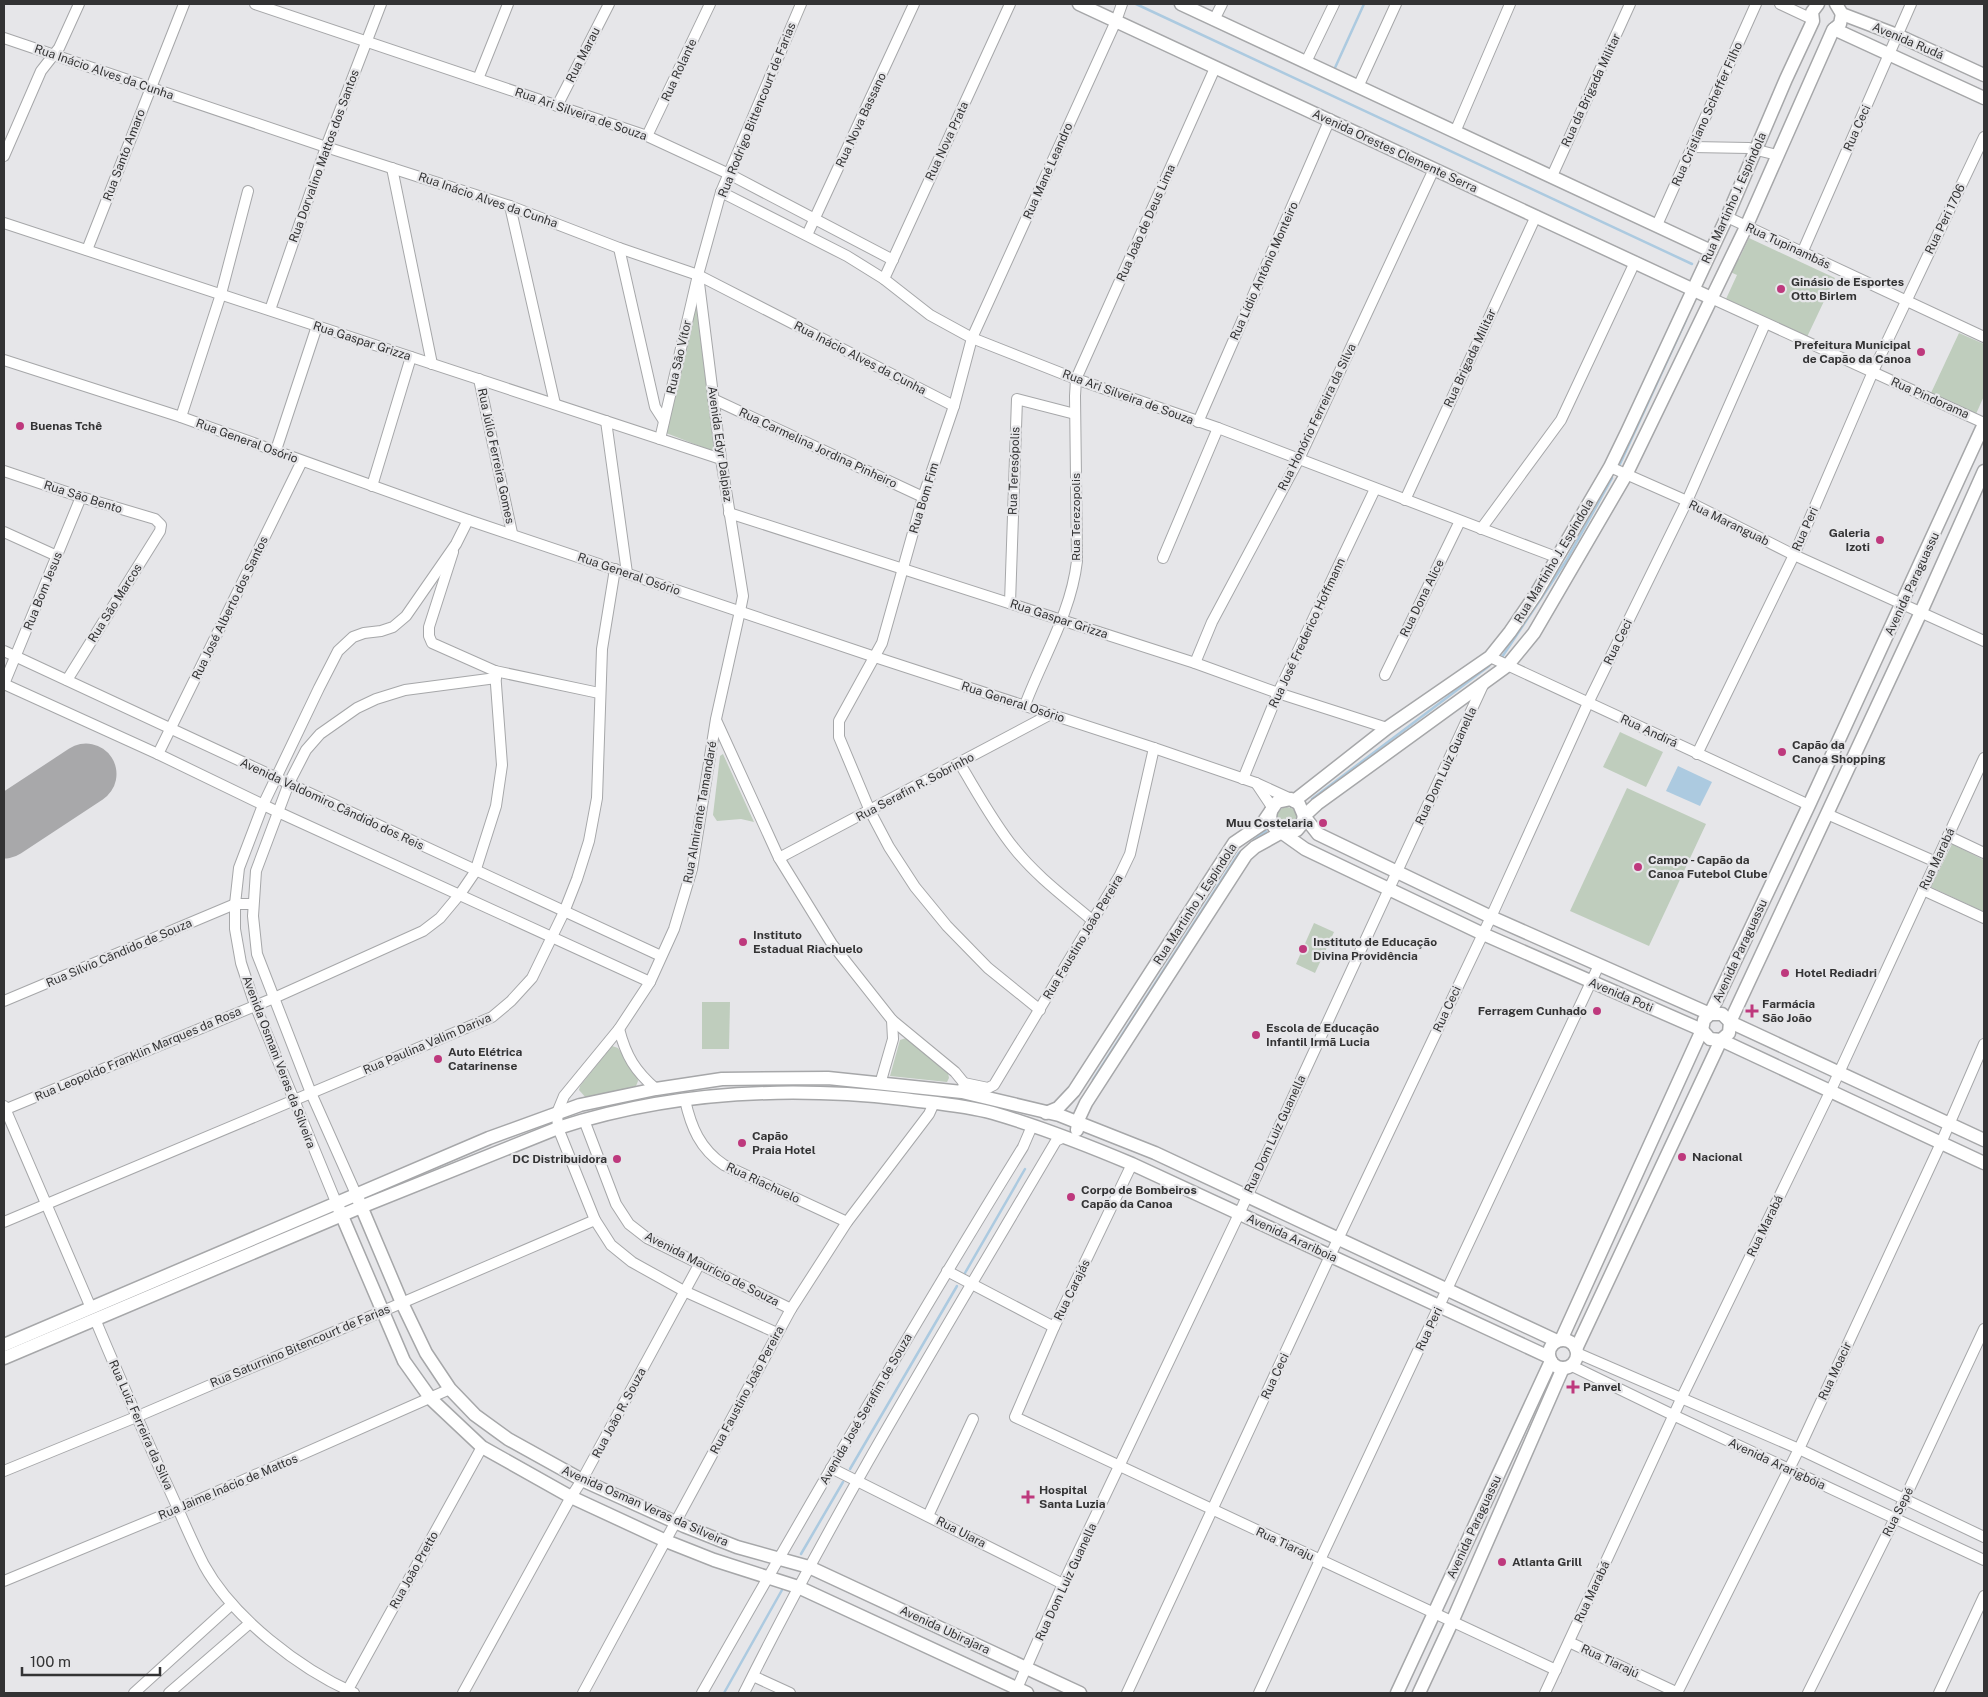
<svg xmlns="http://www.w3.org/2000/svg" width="1988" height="1697" viewBox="0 0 1988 1697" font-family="'Public Sans',sans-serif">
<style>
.green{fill:#bfcdbd}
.water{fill:#accae0}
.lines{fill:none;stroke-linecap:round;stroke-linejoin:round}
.stream{stroke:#accae0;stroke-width:2.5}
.runway{stroke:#a8a8aa;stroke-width:61}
.minor-casing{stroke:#a6a7a9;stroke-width:12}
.major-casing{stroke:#a6a7a9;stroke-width:15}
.minor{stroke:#fff;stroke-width:10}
.major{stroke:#fff;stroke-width:12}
.poi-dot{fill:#be397d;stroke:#e6e6e9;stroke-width:2}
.labels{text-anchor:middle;stroke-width:4.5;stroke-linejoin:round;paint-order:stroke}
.street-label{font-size:12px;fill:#333334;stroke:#e6e6e9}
.poi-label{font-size:12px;font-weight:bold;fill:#333334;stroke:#e6e6e9;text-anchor:start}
</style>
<rect width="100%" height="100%" fill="#e6e6e9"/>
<g class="green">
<path d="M1749 238 1835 278 1807 337 1726 299 1737 275 1728 271 1735 258 1739 259Z"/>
<path d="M696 305 715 452 666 433Z"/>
<path d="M1959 333 1984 344V396L1976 414 1931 393Z"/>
<path d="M1620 732 1663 752 1646 787 1603 767Z"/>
<path d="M723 754 754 822 741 819 717 821 713 815 720 756Z"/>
<path d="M1627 788 1706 824 1649 946 1570 911Z"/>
<circle cx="1287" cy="817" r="10"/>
<path d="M1952 844 1984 860V912L1931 887Z"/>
<path d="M1314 923 1334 932 1315 973 1296 964Z"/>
<path d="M702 1002H730L729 1049H702Z"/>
<path d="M906 1038 948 1073 949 1078 947 1082 890 1076 900 1040Z"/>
<path d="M612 1046 618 1048 637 1076 638 1081 636 1086 587 1099 579 1090 580 1086Z"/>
</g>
<path class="water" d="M1678 766 1712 782 1700 806 1666 791Z"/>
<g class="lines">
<g class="stream">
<path d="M1136 4 1692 264"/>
<path d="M1334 70 1364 4"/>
<path d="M1619 466 1686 320"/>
<path d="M1502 657 1566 561 1612 478"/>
<path d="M1312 799 1489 666"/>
<path d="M1253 841 1266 831"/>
<path d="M1093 1080 1239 853 1243 850"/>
<path d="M965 1273 1025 1169"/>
<path d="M850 1469 957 1286"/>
<path d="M801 1554 843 1482"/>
<path d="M724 1693 782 1590"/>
</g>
<path class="runway" d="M4 828 86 774"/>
<defs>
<g id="minor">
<path d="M255 4 647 136 729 174 893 260"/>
<path d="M1780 4 1812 19"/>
<path d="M1214 20 1222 4"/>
<path d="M4 38 326 147 510 206 619 248 698 275 954 406"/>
<path d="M1306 62 1334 4"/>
<path d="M478 79 508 4"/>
<path d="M1358 87 1396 4"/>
<path d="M557 106 609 4"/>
<path d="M1455 132 1510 4"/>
<path d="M647 136 710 4"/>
<path d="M1692 147 1749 148 1777 155"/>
<path d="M4 156 41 71 59 48 79 4"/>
<path d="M392 168 432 364"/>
<path d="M1552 176 1630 4"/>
<path d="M721 192 847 256 884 279 930 315 972 338 1076 379 1218 428 1556 557"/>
<path d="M510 206 555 404"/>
<path d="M1727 217 1984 337"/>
<path d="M4 223 721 459"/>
<path d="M1657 225 1756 4"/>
<path d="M807 235 914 4"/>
<path d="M619 248 655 407 664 421"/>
<path d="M87 250 184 4"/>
<path d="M1802 253 1911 4"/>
<path d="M698 275 721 459 743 596 740 611 716 719 692 869 674 929 650 982 619 1029 564 1096 557 1113 558 1128 595 1220 611 1245 632 1262 684 1291 777 1333"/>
<path d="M884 279 1010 4"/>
<path d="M1711 298 1984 423"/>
<path d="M270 310 326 147 381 4"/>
<path d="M4 360 181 417 468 520 875 657 1154 748 1256 783 1291 799"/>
<path d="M479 379 512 533"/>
<path d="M713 399 923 497"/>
<path d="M181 417 221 294 248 191"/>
<path d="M606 421 627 573"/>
<path d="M1198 422 1330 119"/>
<path d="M660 439 698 275 721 192 801 4"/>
<path d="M276 450 317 326"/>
<path d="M1610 467 1687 501 1794 555 1984 641"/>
<path d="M4 471 81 497 155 519 161 525 160 531 67 680"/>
<path d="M372 486 411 357"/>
<path d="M1405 500 1536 216"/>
<path d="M729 513 1195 663 1278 693 1387 728"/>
<path d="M1481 529 1561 420 1635 262"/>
<path d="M4 532 57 556"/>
<path d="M453 552 429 627V636L432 643 495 671 599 693"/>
<path d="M1163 558 1218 428"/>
<path d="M1010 603 1017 399 1075 414"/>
<path d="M4 651C223 752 442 856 661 956"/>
<path d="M1490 657 1809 805"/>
<path d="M1195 663 1212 622 1299 459 1434 169"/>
<path d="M1385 675 1460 521"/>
<path d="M4 684 158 754 278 812 650 982"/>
<path d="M4 684 81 497"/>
<path d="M1025 705C1043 657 1071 613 1077 561L1075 396 1076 379 1215 68"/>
<path d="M716 720 779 858 832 944 892 1020 955 1072 964 1083 962 1092"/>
<path d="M158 754 302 461"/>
<path d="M1697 754 1794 555 1875 367 1984 137"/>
<path d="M960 764C977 792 993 822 1014 848 1036 876 1066 898 1093 921"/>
<path d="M1243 779 1278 693 1375 489"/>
<path d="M1256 783 1272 807"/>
<path d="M1827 814 1936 862"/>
<path d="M1948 836 1984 853"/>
<path d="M779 858 1051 714"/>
<path d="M1923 890 1984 918"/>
<path d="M4 1001 235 904H253"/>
<path d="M1040 1010 988 968 947 926 915 887 889 847 870 811 839 737V721L882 643 923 497 954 406 972 338 1116 21 1122 4"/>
<path d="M619 1029C626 1056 635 1071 656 1089"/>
<path d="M964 1083 988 1088 994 1085 1120 875 1130 854 1154 748"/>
<path d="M880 1084 893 1039 892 1020"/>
<path d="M685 1100C691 1127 700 1149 724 1165L847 1222"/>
<path d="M4 1106 91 1308"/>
<path d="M4 1110 274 998 423 931 440 918 460 894 475 872 496 806 502 765 495 671"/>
<path d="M584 1120 616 1204 629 1224 647 1238 791 1309"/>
<path d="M1132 1164 1054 1327 1015 1417 1556 1670"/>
<path d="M356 1194 311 1093 257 954 253 916 256 871 289 783 306 750 320 734 357 708 376 699 405 690 496 678"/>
<path d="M336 1202 255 1005 241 963 235 929V904L239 868 263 805 319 688 338 651 353 637 364 633 381 631 393 627 406 616 456 544 468 520"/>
<path d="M4 1222 492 1017 511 1001 532 978 564 912 577 879 589 841 597 798 602 649 615 569"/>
<path d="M947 1271 1054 1327"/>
<path d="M95 1319C117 1372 140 1424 163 1476 177 1505 189 1536 204 1565 233 1618 300 1669 354 1693"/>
<path d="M1577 1353 1799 1449 1984 1537"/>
<path d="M1572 1366 1673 1415 1984 1560"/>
<path d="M831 1468 1063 1584"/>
<path d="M4 1471 136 1417 595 1220"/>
<path d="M928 1516 973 1419"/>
<path d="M4 1581 178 1509 450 1389"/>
<path d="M1569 1642 1678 1693"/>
<path d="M753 1676 790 1693"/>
<path d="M134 1693 232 1604"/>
<path d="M169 1693 250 1623"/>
<path d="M346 1693 482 1447"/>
<path d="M463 1693 571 1497 582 1480 700 1263"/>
<path d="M583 1693 791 1309 847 1222 929 1114 934 1103"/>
<path d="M702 1693C806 1510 912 1327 1023 1147L1032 1126"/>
<path d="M744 1693C838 1504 949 1323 1056 1141L1064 1137"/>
<path d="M1015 1693 1063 1584 1239 1214 1484 683"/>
<path d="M1127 1693 1330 1256 1491 917 1588 703 1687 501 1765 324"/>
<path d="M1259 1693 1320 1560 1599 965"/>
<path d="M1545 1693 1682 1397 1831 1090 1984 758"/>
<path d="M1677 1693 1799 1449 1941 1143 1984 1044"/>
<path d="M1808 1693 1904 1500 1984 1329"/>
<path d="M1939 1693 1984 1596"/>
</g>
<g id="major">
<path d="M1079 4 1711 298"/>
<path d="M1181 4 1711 251"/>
<path d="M1836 4 1842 14 1897 35 1984 75"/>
<path d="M1834 29 1984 98"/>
<path d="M1294 801 1387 728 1490 657 1510 632 1536 594 1610 467 1627 432 1727 217 1786 79 1813 21 1812 12 1818 4"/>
<path d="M1271 811 1270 818 1274 827 1305 849 1483 934 1702 1030 1710 1039 1721 1040 1984 1163"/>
<path d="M1046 1113 1058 1108 1074 1091 1234 843 1262 824 1277 802 1291 799 1299 804 1304 816 1318 834 1491 917 1710 1014H1722L1730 1022 1984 1140"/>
<path d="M1077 1130 1079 1118 1086 1103 1246 855 1255 847 1282 832 1290 833 1297 830 1302 824 1304 816 1317 804 1507 666 1534 633 1626 475 1746 227 1833 30 1840 24 1842 14"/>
<path d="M358 1199 402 1303 426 1353 450 1389 475 1415 508 1439 582 1480 684 1526 737 1547 809 1567 1080 1693"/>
<path d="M339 1209 404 1361 431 1399 482 1447 571 1497 666 1541 714 1560 798 1587 1027 1693"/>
<circle cx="1563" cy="1354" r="14"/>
<path d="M1561 1340 1702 1030 1704 1020 1710 1014 1809 805 1984 424"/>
<path d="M4 1345 489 1138 580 1105 656 1089 722 1079 828 1078 962 1092 1059 1115 1155 1153 1557 1341"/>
<path d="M1576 1349 1721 1040 1729 1033 1730 1022 1921 612 1984 471"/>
<path d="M4 1358 361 1207 558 1128C669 1092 788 1086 903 1099 933 1103 964 1105 993 1113 1041 1127 1087 1145 1132 1164L1549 1357"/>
<path d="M1397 1693 1551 1361"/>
<path d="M1419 1693 1452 1622 1563 1368"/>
</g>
</defs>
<use href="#minor" class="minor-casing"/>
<use href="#major" class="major-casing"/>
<use href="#minor" class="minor"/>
<use href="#major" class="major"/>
</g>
<g class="poi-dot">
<circle cx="1781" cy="289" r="5"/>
<circle cx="1921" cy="352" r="5"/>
<circle cx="20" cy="426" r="5"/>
<circle cx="1880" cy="540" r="5"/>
<circle cx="1782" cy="752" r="5"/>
<circle cx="1323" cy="823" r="5"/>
<circle cx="1638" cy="867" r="5"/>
<circle cx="743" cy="942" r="5"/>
<circle cx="1303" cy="949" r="5"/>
<circle cx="1785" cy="973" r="5"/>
<circle cx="1597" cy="1011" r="5"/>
<path d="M1749.5 1003.5h5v5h5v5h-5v5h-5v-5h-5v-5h5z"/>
<circle cx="1256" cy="1035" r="5"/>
<circle cx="438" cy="1059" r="5"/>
<circle cx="742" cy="1143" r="5"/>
<circle cx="1682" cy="1157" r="5"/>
<circle cx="617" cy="1159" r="5"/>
<circle cx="1071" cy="1197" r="5"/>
<path d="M1570.5 1379.5h5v5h5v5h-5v5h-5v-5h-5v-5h5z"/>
<path d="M1025.5 1489.5h5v5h5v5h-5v5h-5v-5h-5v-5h5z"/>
<circle cx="1502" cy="1562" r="5"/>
</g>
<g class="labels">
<g class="street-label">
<text transform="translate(1908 41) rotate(23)" y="4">Avenida Rudá</text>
<text transform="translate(583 55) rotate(-63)" y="4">Rua Marau</text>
<text transform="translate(679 70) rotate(-65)" y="4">Rua Rolante</text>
<text transform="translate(104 72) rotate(19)" y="4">Rua Inácio Alves da Cunha</text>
<text transform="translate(1591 90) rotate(-65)" y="4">Rua da Brigada Militar</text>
<text transform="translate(757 110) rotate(-68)" y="4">Rua Rodrigo Bittencourt de Farias</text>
<text transform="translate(581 114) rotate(19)" y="4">Rua Ari Silveira de Souza</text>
<text transform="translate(1707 114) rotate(-66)" y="4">Rua Cristiano Scheffer Filho</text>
<text transform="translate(861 120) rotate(-65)" y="4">Rua Nova Bassano</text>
<text transform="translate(1857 128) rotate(-66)" y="4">Rua Ceci</text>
<text transform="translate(947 141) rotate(-65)" y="4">Rua Nova Prata</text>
<text transform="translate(1395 151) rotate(25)" y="4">Avenida Orestes Clemente Serra</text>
<text transform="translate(124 155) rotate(-69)" y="4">Rua Santo Amaro</text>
<text transform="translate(324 156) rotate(-70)" y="4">Rua Dorvalino Mattos dos Santos</text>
<text transform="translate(1048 171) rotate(-66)" y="4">Rua Mané Leandro</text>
<text transform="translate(1734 198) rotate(-66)" y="4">Rua Martinho J. Espíndola</text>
<text transform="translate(488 200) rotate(19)" y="4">Rua Inácio Alves da Cunha</text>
<text transform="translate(1945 219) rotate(-64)" y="4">Rua Peri 1706</text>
<text transform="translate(1146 223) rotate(-66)" y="4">Rua João de Deus Lima</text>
<text transform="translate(1788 246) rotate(25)" y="4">Rua Tupinambás</text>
<text transform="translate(1264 271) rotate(-66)" y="4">Rua Lídio Antônio Monteiro</text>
<text transform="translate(362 341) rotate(18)" y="4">Rua Gaspar Grizza</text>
<text transform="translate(679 357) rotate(-77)" y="4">Rua São Vítor</text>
<text transform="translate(860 358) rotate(27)" y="4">Rua Inácio Alves da Cunha</text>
<text transform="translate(1470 358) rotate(-65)" y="4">Rua Brigada Militar</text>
<text transform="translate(1128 397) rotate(20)" y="4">Rua Ari Silveira de Souza</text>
<text transform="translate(1930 398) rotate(24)" y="4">Rua Pindorama</text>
<text transform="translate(1317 417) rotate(-64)" y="4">Rua Honório Ferreira da Silva</text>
<text transform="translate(247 441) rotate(20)" y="4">Rua General Osório</text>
<text transform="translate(720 444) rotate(82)" y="4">Avenida Edyr Dalpiaz</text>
<text transform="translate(818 448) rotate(25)" y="4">Rua Carmelina Jordina Pinheiro</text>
<text transform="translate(496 456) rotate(78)" y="4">Rua Júlio Ferreira Gomes</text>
<text transform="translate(1014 471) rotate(-88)" y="4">Rua Teresópolis</text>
<text transform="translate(83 497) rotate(18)" y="4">Rua São Bento</text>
<text transform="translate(924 498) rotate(-73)" y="4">Rua Bom Fim</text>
<text transform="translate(1076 517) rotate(-90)" y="4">Rua Terezopolis</text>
<text transform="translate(1729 523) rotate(26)" y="4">Rua Maranguab</text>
<text transform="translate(1805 529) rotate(-66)" y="4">Rua Peri</text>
<text transform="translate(1554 561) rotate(-59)" y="4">Rua Martinho J. Espíndola</text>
<text transform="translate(629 574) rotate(19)" y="4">Rua General Osório</text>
<text transform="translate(1912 584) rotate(-65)" y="4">Avenida Paraguassu</text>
<text transform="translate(43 591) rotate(-68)" y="4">Rua Bom Jesus</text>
<text transform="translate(1422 598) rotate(-64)" y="4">Rua Dona Alice</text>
<text transform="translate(115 603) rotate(-58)" y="4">Rua São Marcos</text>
<text transform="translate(230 608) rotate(-64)" y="4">Rua José Alberto dos Santos</text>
<text transform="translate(1059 619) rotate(18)" y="4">Rua Gaspar Grizza</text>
<text transform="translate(1307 633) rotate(-65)" y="4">Rua José Frederico Hoffmann</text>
<text transform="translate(1618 642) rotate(-64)" y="4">Rua Ceci</text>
<text transform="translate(1013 702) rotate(18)" y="4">Rua General Osório</text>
<text transform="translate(1649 731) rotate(25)" y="4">Rua Andirá</text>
<text transform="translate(1446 766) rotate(-65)" y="4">Rua Dom Luiz Guanella</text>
<text transform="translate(915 787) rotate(-28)" y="4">Rua Serafin R. Sobrinho</text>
<text transform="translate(332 804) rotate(25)" y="4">Avenida Valdomiro Cândido dos Reis</text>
<text transform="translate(700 812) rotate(-80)" y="4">Rua Almirante Tamandaré</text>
<text transform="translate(1937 859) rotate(-65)" y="4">Rua Marabá</text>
<text transform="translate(1195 904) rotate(-57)" y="4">Rua Martinho J. Espíndola</text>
<text transform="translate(1083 937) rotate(-59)" y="4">Rua Faustino João Pereira</text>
<text transform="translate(1740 951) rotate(-65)" y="4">Avenida Paraguassu</text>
<text transform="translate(119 953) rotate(-23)" y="4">Rua Silvio Cãndido de Souza</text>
<text transform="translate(1621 995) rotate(23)" y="4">Avenida Poti</text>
<text transform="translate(1447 1009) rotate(-65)" y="4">Rua Ceci</text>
<text transform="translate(427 1044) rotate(-23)" y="4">Rua Paulina Valim Dariva</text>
<text transform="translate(138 1054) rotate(-23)" y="4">Rua Leopoldo Franklin Marques da Rosa</text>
<text transform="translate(279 1062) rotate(69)" y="4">Avenida Osmani Veras da Silveira</text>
<text transform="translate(1275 1134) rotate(-65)" y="4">Rua Dom Luiz Guanella</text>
<text transform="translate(763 1183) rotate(25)" y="4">Rua Riachuelo</text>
<text transform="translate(1765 1226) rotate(-64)" y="4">Rua Marabá</text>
<text transform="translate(1292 1238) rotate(25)" y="4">Avenida Arariboia</text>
<text transform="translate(712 1269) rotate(27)" y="4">Avenida Maurício de Souza</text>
<text transform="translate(1072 1290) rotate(-64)" y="4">Rua Carajás</text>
<text transform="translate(1429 1329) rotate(-65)" y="4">Rua Peri</text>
<text transform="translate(300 1346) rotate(-23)" y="4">Rua Saturnino Bitencourt de Farias</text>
<text transform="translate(1835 1371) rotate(-65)" y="4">Rua Moacir</text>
<text transform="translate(1275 1376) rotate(-65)" y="4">Rua Ceci</text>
<text transform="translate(747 1390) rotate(-62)" y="4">Rua Faustino João Pereira</text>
<text transform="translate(866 1409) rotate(-60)" y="4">Avenida José Serafim de Souza</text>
<text transform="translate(619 1413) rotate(-62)" y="4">Rua João R. Souza</text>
<text transform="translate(141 1425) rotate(66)" y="4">Rua Luiz Ferreira da Silva</text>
<text transform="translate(1777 1464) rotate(25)" y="4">Avenida Ararigbóia</text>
<text transform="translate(228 1487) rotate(-23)" y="4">Rua Jaime Inácio de Mattos</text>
<text transform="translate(645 1506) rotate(24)" y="4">Avenida Osman Veras da Silveira</text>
<text transform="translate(1898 1512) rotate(-63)" y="4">Rua Sepé</text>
<text transform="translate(1474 1527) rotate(-65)" y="4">Avenida Paraguassu</text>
<text transform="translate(961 1532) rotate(27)" y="4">Rua Uiara</text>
<text transform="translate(1285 1544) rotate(25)" y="4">Rua Tiaraju</text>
<text transform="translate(414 1570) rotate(-61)" y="4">Rua João Pretto</text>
<text transform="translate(1066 1582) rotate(-65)" y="4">Rua Dom Luiz Guanella</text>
<text transform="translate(1592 1592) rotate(-65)" y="4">Rua Marabá</text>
<text transform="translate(945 1630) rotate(25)" y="4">Avenida Ubirajara</text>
<text transform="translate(1610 1661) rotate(25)" y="4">Rua Tiarajú</text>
</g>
<g class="poi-label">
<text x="1791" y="286">Ginásio de Esportes<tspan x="1791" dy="14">Otto Birlem</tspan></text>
<text x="1911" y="349" text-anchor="end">Prefeitura Municipal<tspan x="1911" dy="14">de Capão da Canoa</tspan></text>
<text x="30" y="430">Buenas Tchê</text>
<text x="1870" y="537" text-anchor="end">Galeria<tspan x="1870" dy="14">Izoti</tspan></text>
<text x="1792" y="749">Capão da<tspan x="1792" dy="14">Canoa Shopping</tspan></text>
<text x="1313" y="827" text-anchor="end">Muu Costelaria</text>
<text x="1648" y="864">Campo - Capão da<tspan x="1648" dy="14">Canoa Futebol Clube</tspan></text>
<text x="753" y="939">Instituto<tspan x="753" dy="14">Estadual Riachuelo</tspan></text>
<text x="1313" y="946">Instituto de Educação<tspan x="1313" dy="14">Divina Providência</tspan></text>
<text x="1795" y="977">Hotel Rediadri</text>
<text x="1762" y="1008">Farmácia<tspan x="1762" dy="14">São João</tspan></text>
<text x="1587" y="1015" text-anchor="end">Ferragem Cunhado</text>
<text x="1266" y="1032">Escola de Educação<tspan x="1266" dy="14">Infantil Irmã Lucia</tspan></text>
<text x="448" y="1056">Auto Elétrica<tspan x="448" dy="14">Catarinense</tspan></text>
<text x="752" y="1140">Capão<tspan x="752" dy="14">Praia Hotel</tspan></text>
<text x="1692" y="1161">Nacional</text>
<text x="607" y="1163" text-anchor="end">DC Distribuidora</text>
<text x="1081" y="1194">Corpo de Bombeiros<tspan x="1081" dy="14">Capão da Canoa</tspan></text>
<text x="1583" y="1391">Panvel</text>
<text x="1039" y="1494">Hospital<tspan x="1039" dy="14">Santa Luzia</tspan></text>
<text x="1512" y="1566">Atlanta Grill</text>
</g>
</g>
<rect width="1988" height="1697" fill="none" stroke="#333334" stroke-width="10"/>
<path d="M22 1667v8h138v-8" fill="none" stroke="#333334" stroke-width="2.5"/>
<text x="30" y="1667" font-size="15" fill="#333334" stroke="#e6e6e9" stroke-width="4" paint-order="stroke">100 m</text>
</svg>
